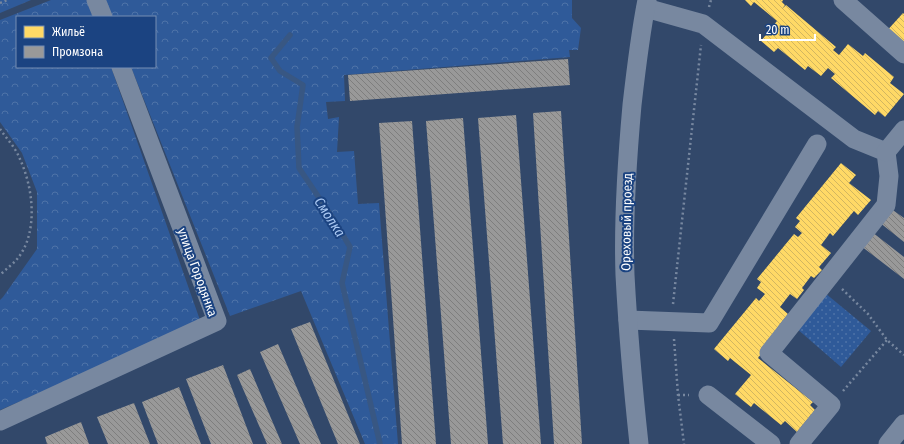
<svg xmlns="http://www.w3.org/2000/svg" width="904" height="444" viewBox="0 0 904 444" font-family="'Fira Sans Condensed',sans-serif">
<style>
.grass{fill:url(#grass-dots)}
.forest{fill:url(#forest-crowns)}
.homes{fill:url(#homes-back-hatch)}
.industry{fill:url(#industry-back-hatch)}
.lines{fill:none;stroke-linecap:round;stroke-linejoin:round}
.stream{stroke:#385783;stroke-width:5.5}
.path{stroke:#7888a0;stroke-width:2.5;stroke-dasharray:2 3;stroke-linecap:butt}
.minor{stroke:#7888a0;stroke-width:19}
.labels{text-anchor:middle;stroke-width:4;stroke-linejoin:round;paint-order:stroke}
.street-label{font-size:13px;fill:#fff;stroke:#1b4381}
.water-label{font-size:14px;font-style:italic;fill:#aac8f2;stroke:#1b4381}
</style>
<defs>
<pattern id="grass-dots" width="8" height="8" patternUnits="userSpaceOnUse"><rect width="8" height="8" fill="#2f5a99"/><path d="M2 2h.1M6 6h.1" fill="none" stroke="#4e73a8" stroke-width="1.8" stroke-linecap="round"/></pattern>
<pattern id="forest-crowns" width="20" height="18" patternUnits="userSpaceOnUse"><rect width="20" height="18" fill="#2f5a99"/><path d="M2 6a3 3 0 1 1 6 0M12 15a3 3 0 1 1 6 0" fill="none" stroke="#4e73a8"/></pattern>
<pattern id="homes-back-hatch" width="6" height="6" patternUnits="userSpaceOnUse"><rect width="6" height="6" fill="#ffd966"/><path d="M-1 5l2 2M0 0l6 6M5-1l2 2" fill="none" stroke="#d2b660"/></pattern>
<pattern id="industry-back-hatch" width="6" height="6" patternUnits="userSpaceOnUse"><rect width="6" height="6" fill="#999"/><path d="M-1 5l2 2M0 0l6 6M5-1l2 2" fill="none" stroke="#7e7e7e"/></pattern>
</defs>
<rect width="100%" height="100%" fill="#32486a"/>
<path class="grass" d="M825 293 871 331 841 367 796 328Z"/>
<g class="forest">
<path d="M0 0H31L0 13Z"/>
<path d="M51 0H87L93 17H17V67H111L201 323 0 410V300L3 297 37 249V192L22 153 0 122V20Z"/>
<path d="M104 0H572V18L581 28 578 50H569L570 57 344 75 345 101 326 102 328 119 339 117 337 152 354 151 358 204 379 203 398 444H365L301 291 230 316 131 67H155V17H111Z"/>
</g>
<g class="homes">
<path d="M745 0H783L782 2 785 5 782 9 786 5 836 47 833 50 839 55 848 44 863 56 865 53 894 77 890 83 904 94 885 117 878 111 875 115 831 78 835 74 828 68 821 76 808 66 805 70 778 48 774 52 761 41 777 21 754 2 751 6Z"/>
<path d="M903 13 904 14V43L884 34Z"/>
<path d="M841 163 856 175 849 183 871 200 858 215 854 211 833 236 830 233 821 245 831 253 819 267 822 270 814 278 811 276 802 288 804 290 797 299 790 294 780 307 788 314 777 328 780 330 758 358 813 402 810 405 815 410 797 432 785 421 781 425 754 403 751 407 735 394 751 375 730 358 728 361 714 349 756 298 759 301 765 294 757 288 761 282 757 279 794 234 798 237 802 233 795 227 800 221 796 218Z"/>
</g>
<g class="industry">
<path d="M568 59 570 85 350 101 348 75Z"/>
<path d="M561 111 582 444H554L533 113Z"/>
<path d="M516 115 541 444H503L478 118Z"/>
<path d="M463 118 488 444H451L426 121Z"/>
<path d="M412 121 436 444H402L379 123Z"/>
<path d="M890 208 904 218V242L879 222Z"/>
<path d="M872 232 904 257V279L861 246Z"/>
<path d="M310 322 360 444H338L291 329Z"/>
<path d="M278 344 321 444H300L260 352Z"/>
<path d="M223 365 253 444H211L186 379Z"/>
<path d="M250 369 282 444H267L237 375Z"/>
<path d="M179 387 201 444H158L142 402Z"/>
<path d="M134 403 150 444H108L97 417Z"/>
<path d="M81 422 89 444H47L45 437Z"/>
</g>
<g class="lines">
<path class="stream" d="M290 35 271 58 280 71 303 85 297 127 299 168 334 220 350 247 342 283 380 444"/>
<g class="path">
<path d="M0 3 7 0"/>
<path d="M709 7 711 0"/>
<path d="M0 129C6 138 15 147 19 157 33 186 39 231 18 258 13 264 6 269 0 275"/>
<path d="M842 289 868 314 887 340 904 355"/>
<path d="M673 304 701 45"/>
<path d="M674 339 678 395 684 444"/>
<path d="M843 391 887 340"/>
<path d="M678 395H689"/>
</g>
<g class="minor">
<path d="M96 0 103 17"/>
<path d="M843 0 904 54"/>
<path d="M646 8 703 24 854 139 886 152 889 176 886 205 769 353 831 405 799 444"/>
<path d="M886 152 904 130"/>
<path d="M628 320 709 323 817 144"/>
<path d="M708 395 771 444"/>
<path d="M0 421 217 321 121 67"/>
<path d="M639 444C633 388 628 331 625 275 623 219 627 161 632 105 636 70 640 35 647 0"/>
<path d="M888 444 904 424"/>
</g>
</g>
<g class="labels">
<g class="street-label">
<text transform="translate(626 222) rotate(-89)" y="5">Ореховый проезд</text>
<text transform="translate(198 272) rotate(70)" y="5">улица Городянка</text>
</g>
<g class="water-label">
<text transform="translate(330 217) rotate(57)" y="5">Смолка</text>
</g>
</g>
<rect x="16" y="16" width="140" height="52" fill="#1b4381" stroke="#768eb3"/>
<rect x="24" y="26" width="20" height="12" fill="#ffd966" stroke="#768eb3"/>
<text x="52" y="36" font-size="12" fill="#ffffff">Жильё</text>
<rect x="24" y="46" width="20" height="12" fill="#999999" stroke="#768eb3"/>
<text x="52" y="56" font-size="12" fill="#ffffff">Промзона</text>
<path d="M760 34v6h55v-6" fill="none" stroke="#ffffff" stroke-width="2"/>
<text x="766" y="34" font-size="12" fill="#ffffff" stroke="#1b4381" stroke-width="3" paint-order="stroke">20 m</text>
</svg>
